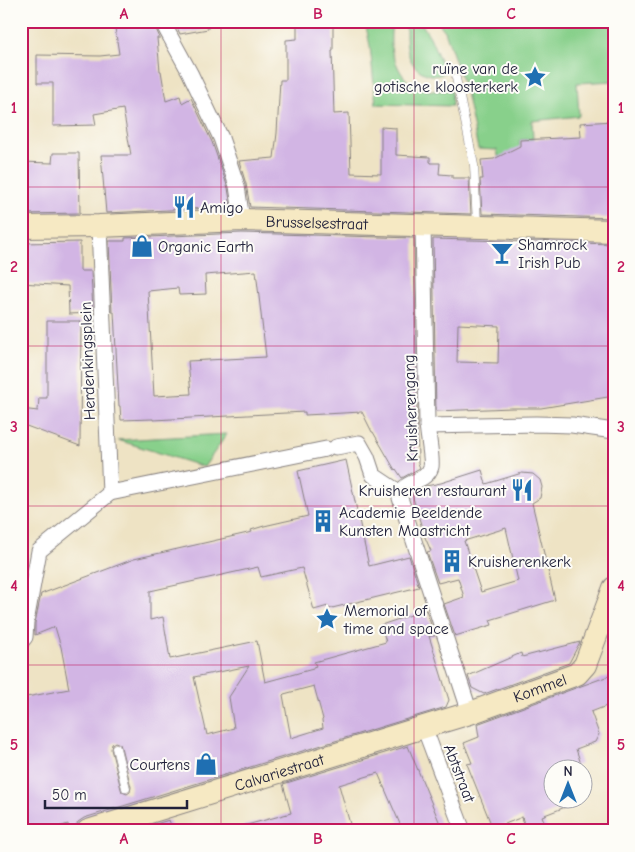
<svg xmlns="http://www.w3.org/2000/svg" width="635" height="852" viewBox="0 0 635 852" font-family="'Comic Neue',sans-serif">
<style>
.green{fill:#88d08b;stroke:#557963}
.building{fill:#d2b5e4;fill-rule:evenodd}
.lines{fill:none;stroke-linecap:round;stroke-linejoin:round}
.lane-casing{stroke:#888280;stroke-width:9}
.street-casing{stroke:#888280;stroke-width:17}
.secondary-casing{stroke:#888280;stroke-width:24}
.lane{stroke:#fff;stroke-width:8}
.street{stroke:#fff;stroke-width:15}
.secondary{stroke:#f6e9c3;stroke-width:22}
.grid{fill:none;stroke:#c2185b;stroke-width:1;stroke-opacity:0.55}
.labels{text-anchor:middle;stroke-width:4;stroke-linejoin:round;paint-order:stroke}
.poi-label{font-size:16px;fill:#22223b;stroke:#fdfcf7;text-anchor:start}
.street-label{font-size:16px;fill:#22223b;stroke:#fdfcf7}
.neatline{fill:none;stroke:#c2185b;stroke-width:2}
.grid-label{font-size:16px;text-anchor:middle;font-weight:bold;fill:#c2185b}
</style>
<rect width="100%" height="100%" fill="#fdfcf7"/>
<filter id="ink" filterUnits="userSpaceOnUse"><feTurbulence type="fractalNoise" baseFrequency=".02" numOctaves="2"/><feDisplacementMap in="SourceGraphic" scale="10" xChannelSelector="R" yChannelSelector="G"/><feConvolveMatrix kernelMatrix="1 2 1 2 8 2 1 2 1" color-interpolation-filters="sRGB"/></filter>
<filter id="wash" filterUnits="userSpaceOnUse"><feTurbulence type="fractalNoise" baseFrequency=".0096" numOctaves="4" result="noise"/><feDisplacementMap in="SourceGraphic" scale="20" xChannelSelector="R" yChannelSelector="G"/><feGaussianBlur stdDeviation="1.12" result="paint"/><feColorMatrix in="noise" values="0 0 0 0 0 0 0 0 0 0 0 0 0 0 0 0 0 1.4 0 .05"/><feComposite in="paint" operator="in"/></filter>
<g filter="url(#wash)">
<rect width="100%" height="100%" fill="#eee3c4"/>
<g class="green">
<path d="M365 21H392C391 31 390 42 392 53 393 57 396 62 398 67 409 90 428 93 451 90L452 106 376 104 370 46Z"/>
<path d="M409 21H420L430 37 445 72C440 76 436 76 430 75 406 69 406 46 406 26Z"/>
<path d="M437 21H614V81L577 83 579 116 532 121 533 139 520 140V147L500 165 497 150 478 149 466 92 445 31Z"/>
<path d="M227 434 204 467 118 440Z"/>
</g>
<g id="blocks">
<g class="building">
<path d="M114 21H155L156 29 160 38H157L160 71H161L166 101 180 96 182 103 191 98 212 142 228 188 231 207 106 213 101 155H131L123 109 94 114 96 125 53 126V83H37V55L100 56 119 54Z"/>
<path d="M174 21H208V29L180 34Z"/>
<path d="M297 21H331V26H333V51H332L334 114 349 113 351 173 381 174V127L396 128V155L430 157V162H431V163H440L439 174 452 175V178H469L471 214 250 207 246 184 239 161 274 158 277 133 280 80H286V40L297 39Z"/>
<path d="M614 121V218L482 214 480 179H483L481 160 494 159 520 146V140L581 137 580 123Z"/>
<path d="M53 153H79L80 213 21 214V162L52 163Z"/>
<path d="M242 233 414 238 418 463 420 468 418 469 402 478 396 469 395 470 373 432H372L362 412 305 415V412L153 420V419L121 420 120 406H119L114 312H112L109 241H125V238ZM256 271 266 357 188 361 191 394 154 396 148 291 178 288 179 295 206 294 205 275Z"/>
<path d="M433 239 614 244V396L541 408H512L436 411ZM458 324 499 326 498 363 457 362Z"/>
<path d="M80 242V271H91L93 313 69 314 68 286 21 283V243Z"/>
<path d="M47 321H81L80 446 21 424V409L38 411 39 398H47Z"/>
<path d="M346 460 369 566 409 556 419 587 328 609V606L314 610 302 568 261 577 258 567 150 591V620L163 617 170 659 257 641 265 682 313 669V667L316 666 314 662 386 642 381 625 426 610 435 636H429L449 700 446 707 84 818 78 822 75 828V831H69L68 824 46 831H21V698L69 689 61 647 55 627 35 635V623L41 594 134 559 252 532 251 530 264 526 308 516 298 471ZM249 666 229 697 234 728 207 735 194 677ZM314 686 323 719 322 720 323 728 291 738 283 695 284 694ZM115 742 120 744 121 747 131 787 130 792 127 794 122 792 121 789 111 749 112 744Z"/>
<path d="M482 470 486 484 522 473 533 474 540 480 542 487 540 498 532 503 555 600 490 620 492 625 455 636 444 604 464 597 458 578 438 583 427 552 431 551 424 535 412 494 426 486 441 483ZM506 528 518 581 481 592 464 541Z"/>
<path d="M580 642 569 663 484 694 472 688 468 676 521 653 522 657Z"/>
<path d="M614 674V703L591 712 599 734 595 742 576 749 581 764 563 770H552V800H581V801L542 816 548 831H526L522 817 493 829 467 764 472 763 464 743 479 737 477 724Z"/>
<path d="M408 746 443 831H403L378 773 339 785 352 831H244L243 826 291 813 283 784Z"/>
<path d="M169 820 173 831H133Z"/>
</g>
</g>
</g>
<g filter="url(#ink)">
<use href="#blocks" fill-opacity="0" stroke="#888280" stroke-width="1"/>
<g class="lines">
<defs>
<g id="lane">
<path d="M456 78 474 165 477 224"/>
<path d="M116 748 126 788"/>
</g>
<g id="street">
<path d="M164 21 165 27 190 73 221 138 237 186 242 220"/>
<path d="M99 226 110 493 326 449"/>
<path d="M423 226C424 291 426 356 427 422 427 432 433 460 431 467 426 484 400 480 400 498L470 713"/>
<path d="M427 426 536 424 572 425 614 431"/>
<path d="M336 447 359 443 367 457 373 475 400 493"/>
<path d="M21 642 25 637 26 622 39 551 110 493"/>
<path d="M424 727 463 831"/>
</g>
<g id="secondary">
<path id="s1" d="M21 227 99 226 242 220 614 231"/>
<path id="s2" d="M88 831 424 727 470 713 577 674 585 665 614 588"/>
</g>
</defs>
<use href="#lane" class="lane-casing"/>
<use href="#street" class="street-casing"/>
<use href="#secondary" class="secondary-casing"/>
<use href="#lane" class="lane"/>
<use href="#street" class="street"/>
<use href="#secondary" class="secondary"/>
</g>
</g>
<path class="grid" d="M221 21V831M414 21V831M21 187H614M21 346H614M21 506H614M21 665H614"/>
<defs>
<symbol id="sight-bare" viewBox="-9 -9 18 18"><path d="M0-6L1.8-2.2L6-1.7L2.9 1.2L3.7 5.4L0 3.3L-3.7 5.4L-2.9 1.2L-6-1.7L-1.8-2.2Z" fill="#1f6fb2" stroke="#fdfcf7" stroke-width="2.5" paint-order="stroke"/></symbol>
<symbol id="restaurant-bare" viewBox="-9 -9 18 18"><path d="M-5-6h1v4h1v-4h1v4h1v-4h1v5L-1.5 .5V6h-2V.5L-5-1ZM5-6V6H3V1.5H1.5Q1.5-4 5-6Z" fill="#1f6fb2" stroke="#fdfcf7" stroke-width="2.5" paint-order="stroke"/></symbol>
<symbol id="shop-bare" viewBox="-9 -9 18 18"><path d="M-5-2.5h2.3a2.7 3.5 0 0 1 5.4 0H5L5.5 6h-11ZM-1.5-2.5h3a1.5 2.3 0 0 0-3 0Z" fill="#1f6fb2" stroke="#fdfcf7" stroke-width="2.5" paint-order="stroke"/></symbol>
<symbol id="bar-bare" viewBox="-9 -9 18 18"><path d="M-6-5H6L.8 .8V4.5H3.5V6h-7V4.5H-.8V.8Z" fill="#1f6fb2" stroke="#fdfcf7" stroke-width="2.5" paint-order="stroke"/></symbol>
<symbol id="building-bare" viewBox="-9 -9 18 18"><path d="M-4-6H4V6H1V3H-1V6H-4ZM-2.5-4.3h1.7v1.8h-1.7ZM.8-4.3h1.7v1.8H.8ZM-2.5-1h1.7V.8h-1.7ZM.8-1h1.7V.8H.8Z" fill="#1f6fb2" stroke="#fdfcf7" stroke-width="2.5" paint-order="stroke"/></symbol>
</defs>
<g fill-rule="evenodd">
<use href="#sight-bare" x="519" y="61" width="32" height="32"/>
<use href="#restaurant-bare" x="168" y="191" width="32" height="32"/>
<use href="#shop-bare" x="126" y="230" width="32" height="32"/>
<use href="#bar-bare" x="486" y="237" width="32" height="32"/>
<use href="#restaurant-bare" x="506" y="474" width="32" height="32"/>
<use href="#building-bare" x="307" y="505" width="32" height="32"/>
<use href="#building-bare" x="436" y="545" width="32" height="32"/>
<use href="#sight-bare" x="311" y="603" width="32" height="32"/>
<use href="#shop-bare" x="190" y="748" width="32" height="32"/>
</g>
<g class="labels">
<g class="poi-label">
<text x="518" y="74" text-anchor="end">ruïne van de<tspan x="518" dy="18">gotische kloosterkerk</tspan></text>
<text x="200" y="213">Amigo</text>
<text x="518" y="250">Shamrock<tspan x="518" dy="18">Irish Pub</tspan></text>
<text x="158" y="252">Organic Earth</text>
<text x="506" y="496" text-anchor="end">Kruisheren restaurant</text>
<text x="339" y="518">Academie Beeldende<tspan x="339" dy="18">Kunsten Maastricht</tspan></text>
<text x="468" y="567">Kruisherenkerk</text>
<text x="344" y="616">Memorial of<tspan x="344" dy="18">time and space</tspan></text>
<text x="190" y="770" text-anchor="end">Courtens</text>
</g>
<g class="street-label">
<text dy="6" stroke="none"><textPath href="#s1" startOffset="296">Brusselsestraat</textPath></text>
<text transform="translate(87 361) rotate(-92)" y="6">Herdenkingsplein</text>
<text transform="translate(410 408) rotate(-92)" y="6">Kruisherengang</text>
<text dy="6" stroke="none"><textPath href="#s2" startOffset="474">Kommel</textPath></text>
<text dy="6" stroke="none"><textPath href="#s2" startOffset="200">Calvariestraat</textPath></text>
<text transform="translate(460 773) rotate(69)" y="6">Abtstraat</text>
</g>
</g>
<rect width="635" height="852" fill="none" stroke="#fdfcf7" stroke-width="55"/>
<g transform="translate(568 784)"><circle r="24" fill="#fdfcf7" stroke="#a5a5ac"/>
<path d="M0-4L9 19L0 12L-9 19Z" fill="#1f6fb2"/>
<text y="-8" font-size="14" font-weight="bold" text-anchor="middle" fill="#22223b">N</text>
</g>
<path d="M45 800v8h142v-8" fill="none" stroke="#22223b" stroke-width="2.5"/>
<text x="52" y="800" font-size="15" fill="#22223b" stroke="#fdfcf7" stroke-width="4" paint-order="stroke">50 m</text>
<rect x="28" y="28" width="580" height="796" class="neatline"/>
<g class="grid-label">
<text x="124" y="19">A</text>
<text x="318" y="19">B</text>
<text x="511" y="19">C</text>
<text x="14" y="113">1</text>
<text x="621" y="113">1</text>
<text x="14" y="272">2</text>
<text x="621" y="272">2</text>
<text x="14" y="432">3</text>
<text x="621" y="432">3</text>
<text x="14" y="591">4</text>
<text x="621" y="591">4</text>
<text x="14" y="750">5</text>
<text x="621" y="750">5</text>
<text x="124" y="844">A</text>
<text x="318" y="844">B</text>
<text x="511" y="844">C</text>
</g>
</svg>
